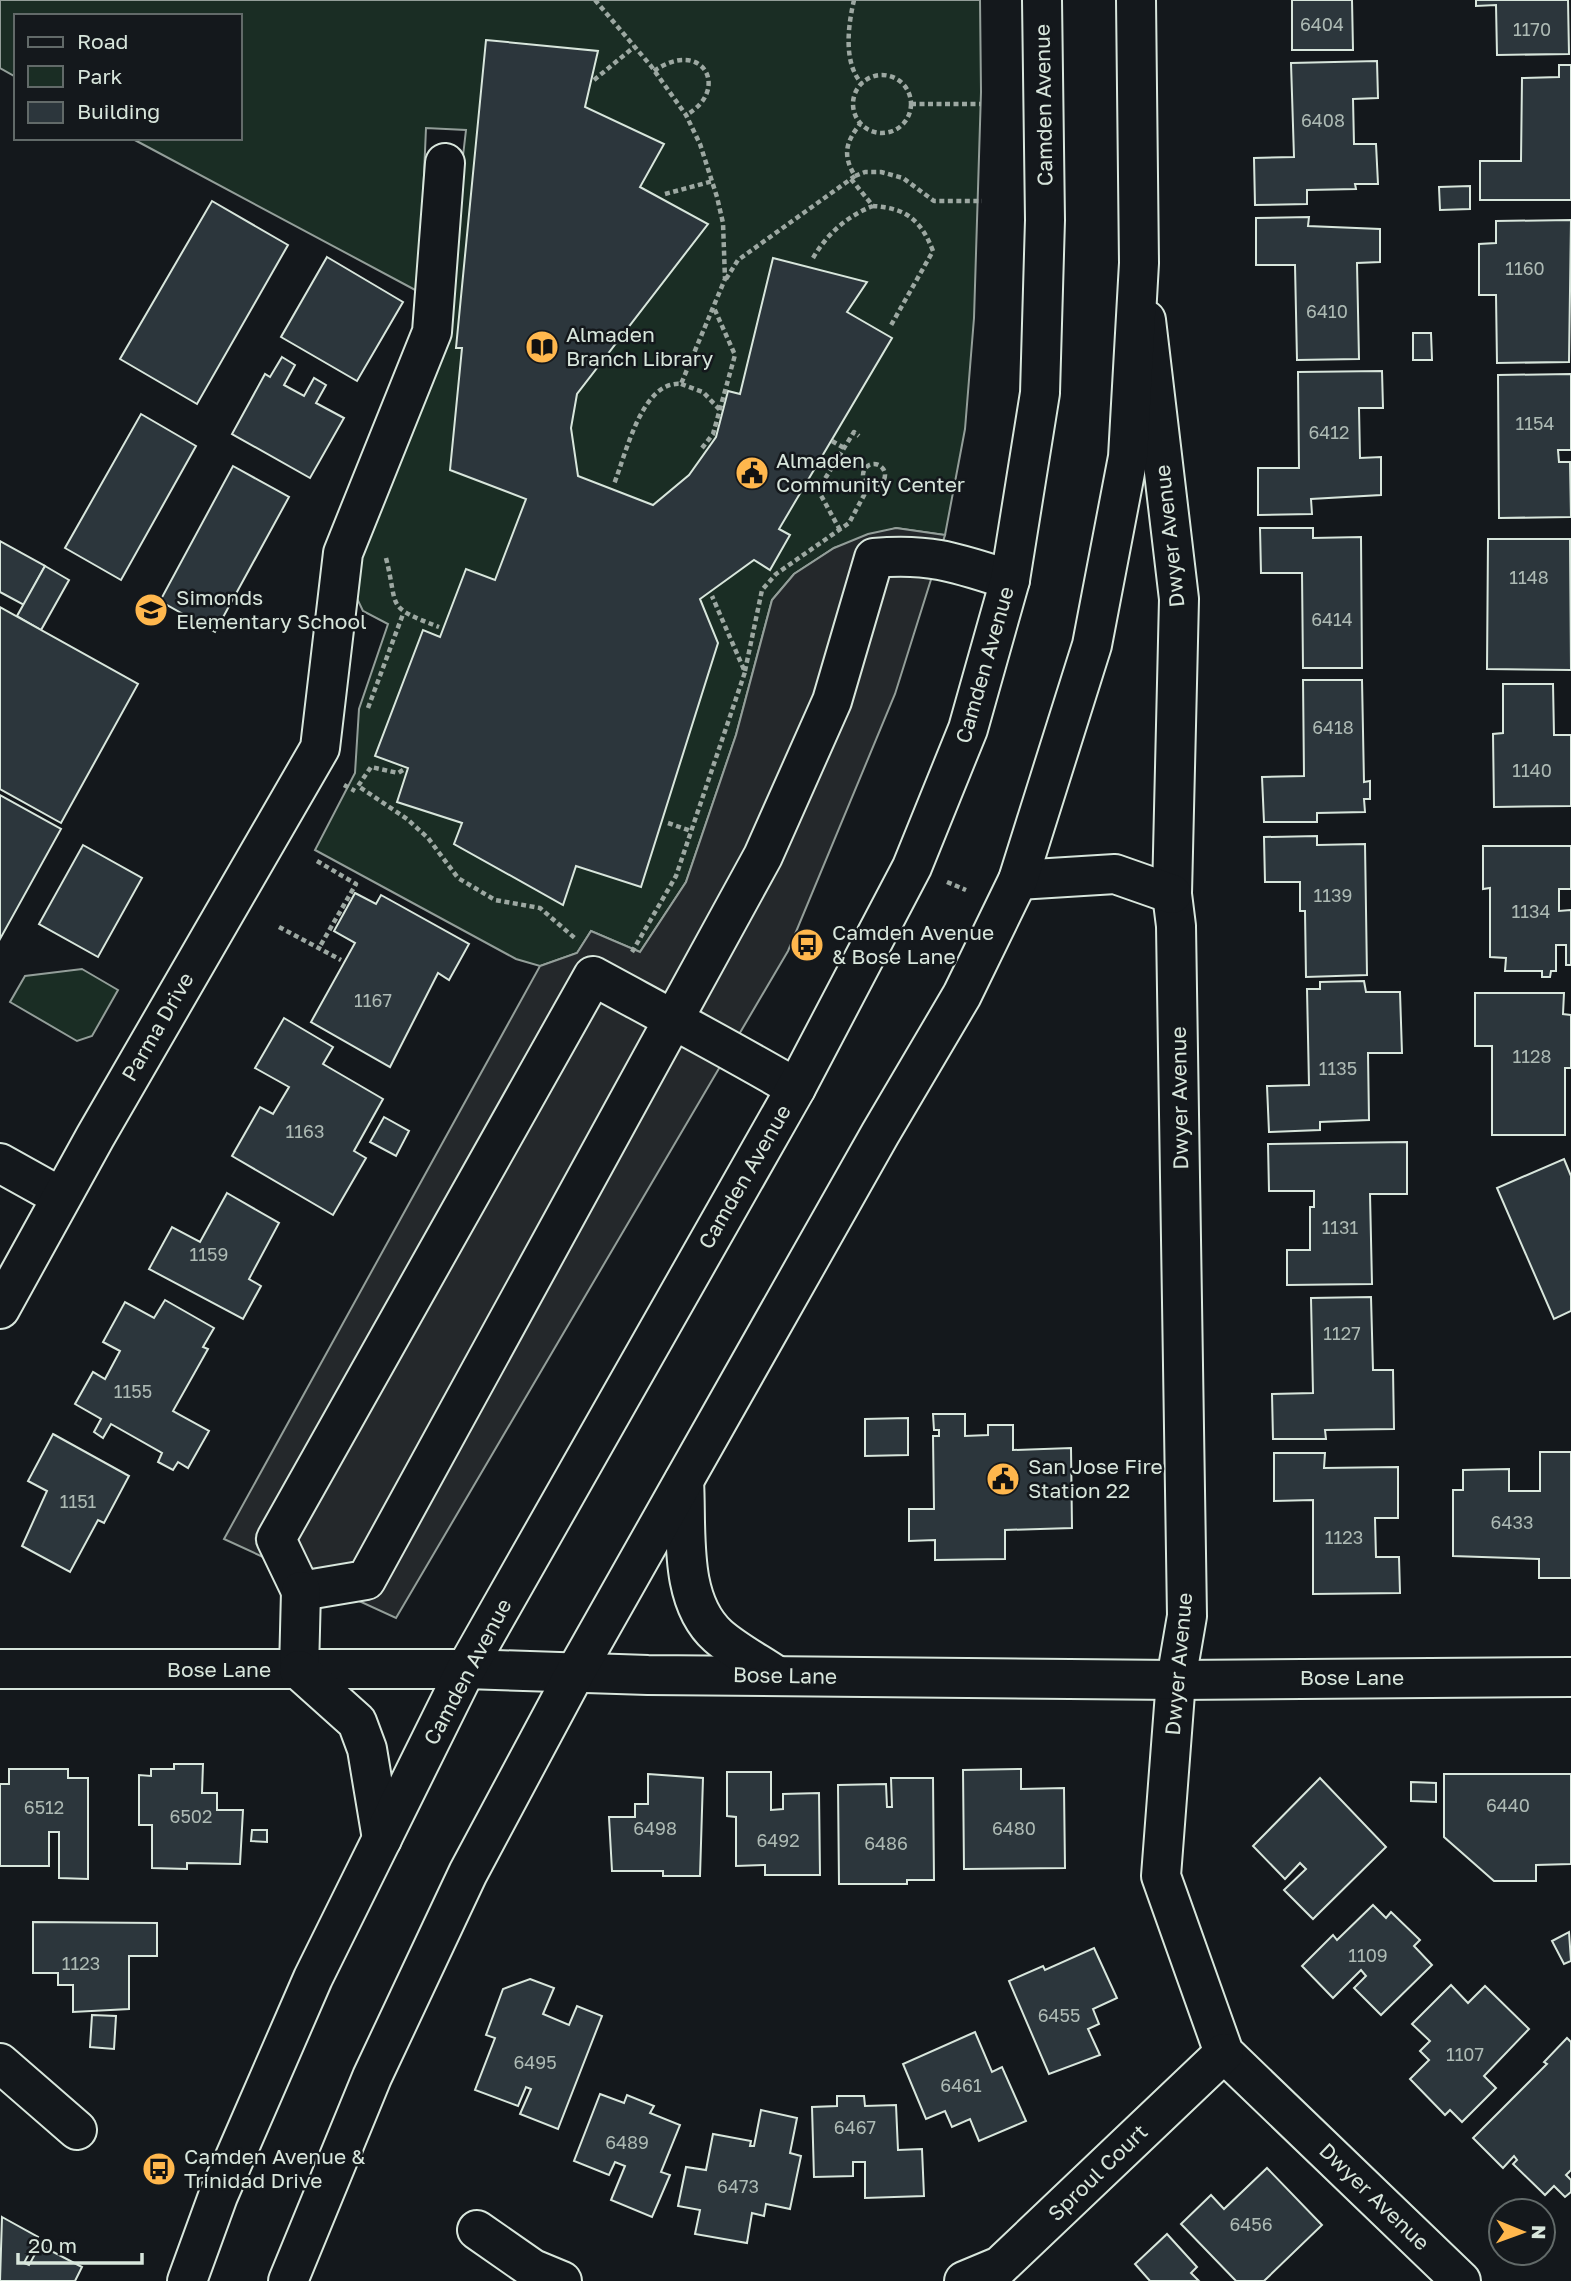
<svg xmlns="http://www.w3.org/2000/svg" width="1571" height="2281" viewBox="0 0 1571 2281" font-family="'Golos Text',sans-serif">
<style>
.green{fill:#1a2d24;stroke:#939e99;stroke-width:2}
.parking{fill:#24282b;stroke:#939e99;stroke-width:2}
.building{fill:#2c363c;stroke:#d8e6dc;stroke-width:2}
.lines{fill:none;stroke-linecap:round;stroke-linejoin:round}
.minor-casing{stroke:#d8e6dc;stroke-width:42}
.major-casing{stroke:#d8e6dc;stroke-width:42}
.path{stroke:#9da8a2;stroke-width:4.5;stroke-dasharray:5 3.5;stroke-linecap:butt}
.minor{stroke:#14181c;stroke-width:38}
.major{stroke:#14181c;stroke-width:38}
.labels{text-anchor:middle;stroke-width:5;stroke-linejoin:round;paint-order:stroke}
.number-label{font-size:18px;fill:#adbab4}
.street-label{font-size:21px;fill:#d8e6dc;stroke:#14181c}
.poi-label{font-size:21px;fill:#d8e6dc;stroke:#14181c;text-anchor:start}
</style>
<rect width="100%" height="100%" fill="#14181c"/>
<g class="green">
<path d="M0 0H980L981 92 974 318 965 429 945 535 896 528 834 548 794 574 772 600 736 735 686 882 640 952 591 931 577 953 540 966 516 959 315 850 355 773 359 709 388 624 363 611 351 586 442 337 466 130 426 128 419 292 131 138H240V16H16V77L0 68Z"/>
<path d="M82 969 118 990 92 1036 77 1041 10 1002 25 976Z"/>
</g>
<path class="parking" d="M896 528 945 535 895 694 788 951 396 1618 224 1539 540 966 577 953 591 931 640 952 686 882 736 735 772 600 794 574 834 548 868 534Z"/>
<g class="building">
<path d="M1292 0H1352L1353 50H1292Z"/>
<path d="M1476 0H1568L1569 54 1497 55 1496 5 1476 6Z"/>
<path d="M486 40 598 51 585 107 664 144 640 187 708 224 577 394 571 428 578 476 653 505 689 475 716 437 728 391 740 394 773 258 867 282 847 312 892 338 779 529 790 535 770 570 754 560 700 599 718 643 641 887 576 866 563 905 454 844 462 823 397 802 408 768 375 756 423 630 440 637 466 569 495 580 526 499 450 470 462 348H456Z"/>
<path d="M1377 61 1378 98 1353 99 1354 144H1376L1378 184H1355L1356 189 1307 190V204L1255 205 1254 158 1294 157 1291 63Z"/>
<path d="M1559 65H1571V200H1480V161H1521L1522 78 1559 77Z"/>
<path d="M1470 186V209L1440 210 1439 187Z"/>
<path d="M212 201 288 245 197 404 120 359Z"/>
<path d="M1309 217 1308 226 1380 229V262L1357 263 1359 359 1297 360 1295 265H1256V218Z"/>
<path d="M1571 220 1569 362 1497 363 1496 295H1479V244L1496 243V221Z"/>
<path d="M327 257 403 302 357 381 281 337Z"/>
<path d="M1413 333H1431L1432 360H1413Z"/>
<path d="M282 357 295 365 284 385 304 396 314 378 326 385 316 403 344 418 310 478 232 434 265 374 270 377Z"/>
<path d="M1382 371 1383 408H1359L1360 458 1381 457V495L1311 499 1312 514 1258 515V468H1299L1298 372Z"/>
<path d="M1571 374V450H1558L1559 462H1570L1571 517 1499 518 1498 375Z"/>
<path d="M141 414 196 446 121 580 65 548Z"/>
<path d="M233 466 289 497 215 632 160 601Z"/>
<path d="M1260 528H1313V538L1361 537 1362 668H1303L1302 573H1261Z"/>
<path d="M1488 539H1570L1571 670 1487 669Z"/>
<path d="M0 541 45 566 24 605 0 592Z"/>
<path d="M45 566 69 580 41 630 17 616Z"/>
<path d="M0 607 138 684 61 823 0 789Z"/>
<path d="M1303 680H1362L1364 782 1370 781V799H1364L1365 812 1317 813V822H1264L1262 777 1304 776Z"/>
<path d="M1503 684H1553L1554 735H1571V806L1494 807 1493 734 1503 733Z"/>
<path d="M0 795 61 829 0 939Z"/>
<path d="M1317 836V845L1365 844 1367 975 1306 977 1305 911H1300V882H1265L1264 837Z"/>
<path d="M83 845 142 878 98 957 39 924Z"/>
<path d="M1483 846H1571V889H1559V911L1571 910V965H1566V945H1556V971H1551L1550 977H1542V971H1505L1506 958 1490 957V888L1483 889Z"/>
<path d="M355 893 376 904 381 895 469 944 449 980 438 973 390 1067 311 1022 355 943 334 931Z"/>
<path d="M1364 981 1366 992H1400L1402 1053H1368L1369 1120 1320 1122V1130L1269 1132 1267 1086 1309 1085 1307 989H1320V982Z"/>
<path d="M1475 993H1564L1563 1014 1571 1015V1068H1565V1135H1492V1046H1475Z"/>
<path d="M284 1018 333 1047 323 1064 383 1099 354 1151 366 1158 333 1215 232 1156 260 1107 273 1114 289 1087 255 1068Z"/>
<path d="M384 1117 409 1131 396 1156 370 1142Z"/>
<path d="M1407 1142V1194H1370L1372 1284 1287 1285V1250H1310V1207H1314V1191H1269L1268 1144Z"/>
<path d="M1564 1159 1571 1176V1311L1554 1319 1497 1188Z"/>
<path d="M227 1193 279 1223 249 1279 261 1286 243 1319 149 1269 172 1227 200 1242Z"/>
<path d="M1371 1297 1373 1370H1393L1394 1429 1325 1430 1326 1439H1273L1272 1394 1313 1393 1311 1298Z"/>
<path d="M165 1300 214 1328 203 1347 208 1349 173 1411 209 1431 188 1468 178 1462 173 1470 158 1462 162 1453 111 1424 103 1438 94 1432 101 1419 75 1404 93 1372 105 1379 120 1351 103 1342 125 1302 154 1318Z"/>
<path d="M933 1414H965V1436L988 1435V1425H1013V1450L1071 1448 1072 1528 1005 1530V1559L935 1560V1540L909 1541V1509H934L933 1436H939V1430H934Z"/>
<path d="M908 1418V1455L865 1456V1419Z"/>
<path d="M53 1434 129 1476 104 1523 98 1520 70 1572 22 1546 47 1491 28 1481Z"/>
<path d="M1540 1452H1571V1578H1539V1559L1453 1556V1490H1463V1470L1509 1469V1491H1540Z"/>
<path d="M1274 1453H1325L1324 1468 1398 1467V1518H1375L1376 1557H1399L1400 1593 1313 1594V1500L1274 1501Z"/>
<path d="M174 1764H203L202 1793H217V1810H243L240 1864 187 1863V1869L152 1868V1825H139V1775L151 1776V1769H174Z"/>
<path d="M9 1769H68V1778H88V1879L59 1878V1832H49V1866H0V1784H9Z"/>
<path d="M1021 1769V1789L1064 1788 1065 1868 964 1869 963 1770Z"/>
<path d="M727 1772H771V1810L783 1809V1794L819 1793 820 1875H765V1865L736 1866V1817L727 1816Z"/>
<path d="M648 1774 703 1778 700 1876H663V1871H612L609 1817H635V1804H648Z"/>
<path d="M1444 1774H1571V1864L1536 1865V1881H1494L1444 1837Z"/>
<path d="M891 1778H933L934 1880H907V1884H839L838 1785 886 1784 887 1807H892Z"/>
<path d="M1320 1778 1386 1847 1313 1919 1284 1890 1306 1869 1300 1863 1285 1879 1253 1846Z"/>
<path d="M1411 1782 1436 1783V1802L1411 1801Z"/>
<path d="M252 1830H267V1842L251 1841Z"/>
<path d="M1373 1905 1386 1918 1391 1912 1420 1940 1414 1946 1432 1965 1381 2015 1354 1988 1366 1976 1361 1970 1333 1998 1302 1966 1333 1935 1337 1940Z"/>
<path d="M33 1922 157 1923V1956H129V2009L73 2012V1985H58V1973H33Z"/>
<path d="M1569 1932 1571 1961 1564 1964 1552 1941Z"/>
<path d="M1094 1948 1117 1998 1093 2009 1099 2024 1088 2029 1100 2055 1049 2074 1009 1981 1043 1966 1045 1970Z"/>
<path d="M530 1979 554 1988 543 2014 569 2025 577 2006 602 2016 558 2129 520 2114 531 2089 526 2087 518 2106 475 2090 495 2038 486 2035 503 1989Z"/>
<path d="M1451 1985 1468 2003 1485 1986 1529 2029 1484 2076 1496 2088 1462 2122 1450 2110 1445 2115 1410 2079 1429 2060 1420 2051 1430 2041 1412 2024Z"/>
<path d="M92 2015 116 2016 114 2049 90 2047Z"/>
<path d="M975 2032 992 2072 1002 2067 1026 2121 979 2141 970 2119 952 2127 945 2111 926 2119 903 2064Z"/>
<path d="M1567 2038 1571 2042V2170L1566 2175 1571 2180V2192L1565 2197 1554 2186 1545 2195 1513 2164 1517 2160 1514 2156 1503 2168 1473 2138 1547 2064 1544 2062Z"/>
<path d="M600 2094 624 2103 627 2095 654 2106 650 2113 680 2125 661 2172 670 2175 652 2217 611 2200 625 2166 615 2162 609 2175 574 2161Z"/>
<path d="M837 2096H864L865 2106 896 2105 898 2150 922 2149 924 2196 865 2198V2162H853V2176L814 2177 812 2107 837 2106Z"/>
<path d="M761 2110 797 2118 790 2153 801 2156 790 2209 766 2204 764 2216 752 2213 747 2243 695 2234 700 2210 678 2206 686 2167 706 2170 713 2134 751 2141 750 2146H754Z"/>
<path d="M1267 2168 1322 2225 1264 2281H1236L1181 2224 1211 2195 1224 2209Z"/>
<path d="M2 2217 38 2237 24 2263 29 2265 40 2245 82 2267 75 2281H0Z"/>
<path d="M1167 2234 1197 2267 1191 2273 1199 2281H1150L1135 2264Z"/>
</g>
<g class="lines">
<defs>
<g id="minor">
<path d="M1146 320 1179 599 1172 894 1176 926 1187 1616 1176 1680 1161 1876 1224 2053 1461 2281"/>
<path d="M1018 880 1115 874 1172 894"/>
<path d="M796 1088C729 1049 661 1013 593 976L276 1539 301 1591 366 1580 763 856 832 701 874 558C931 553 957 563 1010 580"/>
<path d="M0 1163 61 1197"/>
<path d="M0 1309 95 1137 320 748 343 553 432 332 445 163"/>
<path d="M0 1669H466L648 1675 1176 1680 1571 1677"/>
<path d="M299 1670 301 1591"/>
<path d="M0 2063 77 2130"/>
<path d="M477 2230 533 2269 562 2281"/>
<path d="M964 2281 1000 2266 1224 2053"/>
</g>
<g id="major">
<path d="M684 1481C687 1531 678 1600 718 1636 735 1651 758 1663 777 1676"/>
<path d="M299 1670 357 1722 367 1749 382 1839"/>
<path d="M187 2281 218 2196 313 1978 466 1669 796 1088 912 867 968 729 1010 580 1040 393 1045 220 1042 0"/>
<path d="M288 2281 372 2077 468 1873 575 1673 880 1134 962 995 1018 880 1092 645 1128 457 1139 263 1136 0"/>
</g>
</defs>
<use href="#minor" class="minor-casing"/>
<use href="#major" class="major-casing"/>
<g class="path">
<path d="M595 0 651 66 686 115 700 144 717 197 723 223 725 279 681 384C642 380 626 454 614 484"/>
<path d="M854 0C848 26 843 63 862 84"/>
<path d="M654 71C703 37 731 90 686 115"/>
<circle cx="882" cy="104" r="29"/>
<path d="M594 80 634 47"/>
<path d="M911 104H981"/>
<path d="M855 176 865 172H881L903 178 934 201H982"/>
<path d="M851 179 873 206C906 208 921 220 933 251L890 327"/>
<path d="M665 194 713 181"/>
<path d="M813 258C827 234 847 216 873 206"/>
<path d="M726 279 738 260 855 176C842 155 846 142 860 124"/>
<path d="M681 384 703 392 720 410"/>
<path d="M832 441 844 448"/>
<path d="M702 448 713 434 735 355 714 308"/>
<circle cx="874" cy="475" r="11"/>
<path d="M840 530 818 490 854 432 859 436"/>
<path d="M386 558C399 609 384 606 439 627"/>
<path d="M745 671 762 590 776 574 849 523 869 486"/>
<path d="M368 708 403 614"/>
<path d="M403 770 398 773 371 767 358 786 407 819 428 838 458 878 495 900 540 908 577 940"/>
<path d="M344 785 355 791"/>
<path d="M668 823 691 831"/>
<path d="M317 861 356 884 319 948"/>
<path d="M947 882 966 890"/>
<path d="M279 927 341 960"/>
<path d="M632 952 676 876 745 672 712 596"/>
</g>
<use href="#minor" class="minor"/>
<use href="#major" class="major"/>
</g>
<defs>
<symbol id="library-disc" viewBox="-11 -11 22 22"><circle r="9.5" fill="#ffb74d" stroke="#14181c"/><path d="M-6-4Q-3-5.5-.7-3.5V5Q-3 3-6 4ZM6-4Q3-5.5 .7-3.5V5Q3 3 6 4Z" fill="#111"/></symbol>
<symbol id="civic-disc" viewBox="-11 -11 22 22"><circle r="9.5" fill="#ffb74d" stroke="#14181c"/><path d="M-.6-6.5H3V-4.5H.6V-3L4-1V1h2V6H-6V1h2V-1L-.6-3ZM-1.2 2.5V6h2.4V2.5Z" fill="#111"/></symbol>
<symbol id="school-disc" viewBox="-11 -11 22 22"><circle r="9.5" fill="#ffb74d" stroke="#14181c"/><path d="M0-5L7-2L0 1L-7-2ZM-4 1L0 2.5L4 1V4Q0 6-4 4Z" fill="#111"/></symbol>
<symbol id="bus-disc" viewBox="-11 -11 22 22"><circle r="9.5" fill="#ffb74d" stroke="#14181c"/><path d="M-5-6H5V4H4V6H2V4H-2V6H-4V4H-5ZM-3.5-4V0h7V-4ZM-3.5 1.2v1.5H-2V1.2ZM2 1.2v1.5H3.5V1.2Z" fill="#111"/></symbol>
</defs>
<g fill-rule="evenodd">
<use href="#library-disc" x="523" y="328" width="38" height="38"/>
<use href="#civic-disc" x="733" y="454" width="38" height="38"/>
<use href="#school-disc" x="132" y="591" width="38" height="38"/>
<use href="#bus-disc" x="788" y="926" width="38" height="38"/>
<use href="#civic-disc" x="984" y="1460" width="38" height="38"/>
<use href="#bus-disc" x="140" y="2150" width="38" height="38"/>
</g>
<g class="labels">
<g class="number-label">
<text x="1322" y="31">6404</text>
<text x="1532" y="36">1170</text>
<text x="1323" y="127">6408</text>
<text x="1525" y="275">1160</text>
<text x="1327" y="318">6410</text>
<text x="1535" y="430">1154</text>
<text x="1329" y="439">6412</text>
<text x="1529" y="584">1148</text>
<text x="1332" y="626">6414</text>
<text x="1333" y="734">6418</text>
<text x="1532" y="777">1140</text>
<text x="1333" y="902">1139</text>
<text x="1531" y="918">1134</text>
<text x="373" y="1007">1167</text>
<text x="1532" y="1063">1128</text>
<text x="1338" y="1075">1135</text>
<text x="305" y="1138">1163</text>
<text x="1340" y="1234">1131</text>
<text x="209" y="1261">1159</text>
<text x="1342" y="1340">1127</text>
<text x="133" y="1398">1155</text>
<text x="78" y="1508">1151</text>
<text x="1512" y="1529">6433</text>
<text x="1344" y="1544">1123</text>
<text x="1508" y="1812">6440</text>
<text x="44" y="1814">6512</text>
<text x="191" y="1823">6502</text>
<text x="655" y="1835">6498</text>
<text x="1014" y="1835">6480</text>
<text x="778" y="1847">6492</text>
<text x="886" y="1850">6486</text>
<text x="1368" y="1962">1109</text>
<text x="81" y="1970">1123</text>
<text x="1059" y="2022">6455</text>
<text x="1465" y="2061">1107</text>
<text x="535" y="2069">6495</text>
<text x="961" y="2092">6461</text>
<text x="855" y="2134">6467</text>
<text x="627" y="2149">6489</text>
<text x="738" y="2193">6473</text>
<text x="1251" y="2231">6456</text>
</g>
<g class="street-label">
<text transform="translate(1044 105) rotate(-91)" y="7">Camden Avenue</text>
<text transform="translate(1170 536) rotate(-96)" y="7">Dwyer Avenue</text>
<text transform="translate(985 665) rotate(-74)" y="7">Camden Avenue</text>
<text transform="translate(158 1027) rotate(-60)" y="7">Parma Drive</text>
<text transform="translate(1180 1098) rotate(-91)" y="7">Dwyer Avenue</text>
<text transform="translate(745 1177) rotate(-60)" y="7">Camden Avenue</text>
<text transform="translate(1179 1664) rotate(-85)" y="7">Dwyer Avenue</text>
<text x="219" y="1677">Bose Lane</text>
<text transform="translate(468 1672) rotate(-62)" y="7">Camden Avenue</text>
<text transform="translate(785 1676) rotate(1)" y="7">Bose Lane</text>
<text x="1352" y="1685">Bose Lane</text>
<text transform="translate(1098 2173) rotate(-44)" y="7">Sproul Court</text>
<text transform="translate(1374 2197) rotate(44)" y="7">Dwyer Avenue</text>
</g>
<g class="poi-label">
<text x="566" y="342">Almaden<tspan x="566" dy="24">Branch Library</tspan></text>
<text x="776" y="468">Almaden<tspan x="776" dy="24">Community Center</tspan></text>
<text x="176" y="605">Simonds<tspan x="176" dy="24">Elementary School</tspan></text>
<text x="832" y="940">Camden Avenue<tspan x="832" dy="24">&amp; Bose Lane</tspan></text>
<text x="1028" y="1474">San Jose Fire<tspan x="1028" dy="24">Station 22</tspan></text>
<text x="184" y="2164">Camden Avenue &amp;<tspan x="184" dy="24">Trinidad Drive</tspan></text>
</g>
</g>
<rect x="14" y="14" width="228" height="126" fill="#14181c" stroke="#626a69" stroke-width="2"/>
<rect x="28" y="37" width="35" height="10" fill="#14181c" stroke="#626a69" stroke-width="2"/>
<text x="77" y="49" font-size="21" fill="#d8e6dc">Road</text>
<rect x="28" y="66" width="35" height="21" fill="#1a2d24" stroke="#626a69" stroke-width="2"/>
<text x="77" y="84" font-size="21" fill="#d8e6dc">Park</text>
<rect x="28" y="102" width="35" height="21" fill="#2c363c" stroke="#626a69" stroke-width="2"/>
<text x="77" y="119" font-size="21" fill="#d8e6dc">Building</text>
<g transform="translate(1522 2232) rotate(91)"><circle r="33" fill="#14181c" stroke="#626a69" stroke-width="2"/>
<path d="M0-5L12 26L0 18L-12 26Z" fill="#ffb74d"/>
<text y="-10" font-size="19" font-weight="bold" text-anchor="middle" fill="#d8e6dc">N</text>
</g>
<path d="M18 2253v10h124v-10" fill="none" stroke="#d8e6dc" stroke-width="3.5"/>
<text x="28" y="2253" font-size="21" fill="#d8e6dc" stroke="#14181c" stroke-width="5" paint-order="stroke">20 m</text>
</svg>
